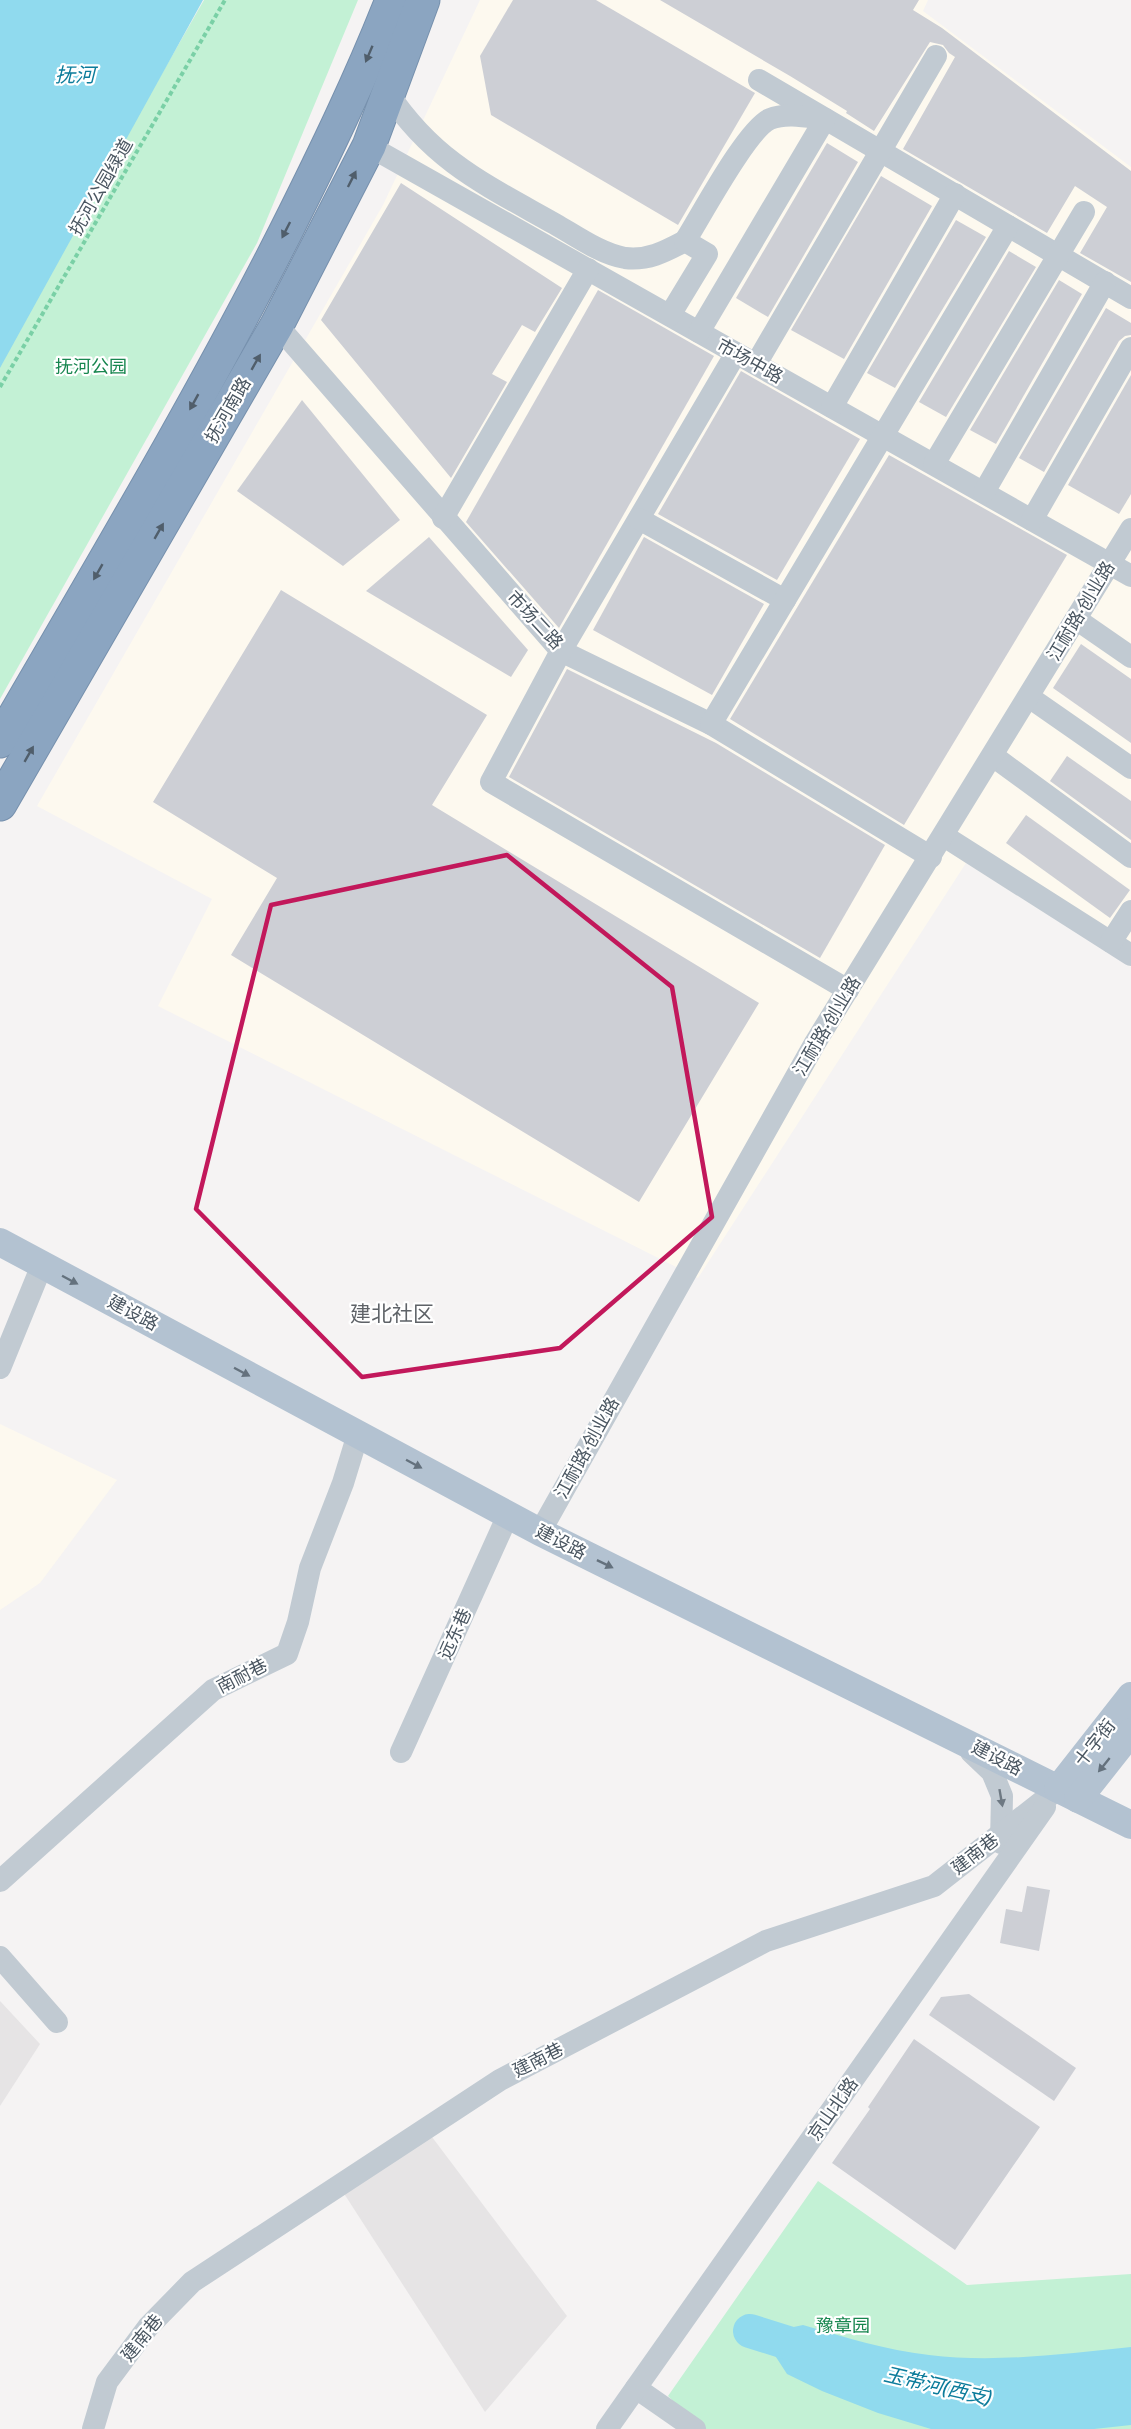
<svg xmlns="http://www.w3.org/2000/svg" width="1131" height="2429" viewBox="0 0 1131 2429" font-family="Cabin,'Noto Sans SC',sans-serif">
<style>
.commercial{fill:#fdf9ef}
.education{fill:#e6e4e5}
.green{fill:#c3f1d5}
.water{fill:#90daee}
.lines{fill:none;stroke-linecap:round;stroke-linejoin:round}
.river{stroke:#90daee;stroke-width:34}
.building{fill:#cdcfd5}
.highway-casing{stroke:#7690ad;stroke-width:35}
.path{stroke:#7ad0a6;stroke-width:4;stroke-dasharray:4.5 3;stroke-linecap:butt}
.minor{stroke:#c1cad2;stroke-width:22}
.major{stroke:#b3c2d1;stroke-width:28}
.highway{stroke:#8ba5c1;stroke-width:33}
.oneway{fill:#505e6b}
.oneway2{fill:#64717d}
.oneway3{fill:#6e7983}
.marked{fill:none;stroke:#c2185b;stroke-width:4.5;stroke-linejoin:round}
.labels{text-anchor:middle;stroke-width:4.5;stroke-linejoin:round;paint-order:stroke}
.street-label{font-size:18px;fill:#4a5661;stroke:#fff}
.park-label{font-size:18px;fill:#17864f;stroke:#fff}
.water-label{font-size:20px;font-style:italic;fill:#0c7c9b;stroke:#fff}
.quarter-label{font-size:21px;fill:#5f6368;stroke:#fff}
</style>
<rect width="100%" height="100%" fill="#f5f3f3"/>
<g class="commercial">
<path d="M480 0H928L923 11 1131 167V967L966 863 698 1278 158 1006 212 899 37 806 383 205Z"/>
<path d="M0 1424 117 1480 40 1583 0 1610Z"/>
</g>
<g class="education">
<path d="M0 2001 40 2044 0 2106Z"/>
<path d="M429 2133 567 2316 485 2412 343 2192Z"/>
</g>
<g class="green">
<path d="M204 0H358L257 243 0 699V356Z"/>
<path d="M818 2181 967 2285 1131 2274V2429H702L668 2396Z"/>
</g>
<g class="water">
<path d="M0 0H203L0 368Z"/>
<path d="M803 2325C844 2337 886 2350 929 2355 995 2363 1065 2354 1131 2347V2425L1094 2429H931L878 2413 822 2391 787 2374 761 2334Z"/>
</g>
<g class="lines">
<path class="river" d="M750 2331 804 2348"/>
</g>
<g class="building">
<path d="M513 0H596L755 93 678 225 491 115 480 56Z"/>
<path d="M660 0H919L913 10 942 28 1131 171V282L1080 253 1107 207 1075 186 1047 233 903 149 955 57 949 53 943 45 930 42 874 131 846 113 847 111 790 76Z"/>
<path d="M827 143 858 162 768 317 736 298Z"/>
<path d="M881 176 932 206 844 359 791 330Z"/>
<path d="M401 183 562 288 535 332 522 325 492 374 507 382 451 478 321 320Z"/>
<path d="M956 220 986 237 895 388 867 373Z"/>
<path d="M1009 251 1036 267 946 417 919 402Z"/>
<path d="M1059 280 1082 294 996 444 970 430Z"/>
<path d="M598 290 714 356 559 628 466 522Z"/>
<path d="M1106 308 1131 323V335L1125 336 1119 341 1044 472 1019 458Z"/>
<path d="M741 371 860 439 777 580 658 514Z"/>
<path d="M1131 375V494L1119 514 1068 485Z"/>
<path d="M302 400 400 520 343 566 237 491Z"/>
<path d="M889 455 1067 555 904 825 730 719Z"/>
<path d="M429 537 528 650 511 677 366 591Z"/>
<path d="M644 537 764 604 712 695 593 630Z"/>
<path d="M281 590 487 715 432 805 759 1003 639 1202 231 955 277 878 153 802Z"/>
<path d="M1081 644 1131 679V743L1053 688Z"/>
<path d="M567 669 716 743 885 845 820 958 509 777Z"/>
<path d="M1067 756 1131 801V840L1050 781Z"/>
<path d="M1026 815 1130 890 1110 918 1006 843Z"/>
<path d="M1027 1886 1050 1890 1039 1951 1000 1943 1006 1909 1022 1912Z"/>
<path d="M969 1994 1076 2068 1054 2101 929 2015 941 1997Z"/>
<path d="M914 2039 1040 2127 955 2250 832 2163 870 2109 868 2107Z"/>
</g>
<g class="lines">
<defs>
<g id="highway">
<path d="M0 741C98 572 198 405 286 231 324 155 361 79 392 0"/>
<path d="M0 804 277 325 369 146 423 0"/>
</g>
</defs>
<use href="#highway" class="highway-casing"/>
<path class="path" d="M0 387 225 0"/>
<g class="minor">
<path d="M759 80 1131 298"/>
<path d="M388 93C434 162 486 185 555 224 576 236 601 254 625 258 648 261 666 251 685 241"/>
<path d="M369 146 1131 576"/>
<path d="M670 315 707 254 685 241C701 216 747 129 770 119 786 112 808 117 825 119L699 332"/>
<path d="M277 325 561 651 711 724 931 857"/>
<path d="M736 353 561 651 491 782 848 990"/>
<path d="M756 364 936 56"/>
<path d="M832 407 955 194"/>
<path d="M934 464 1084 212"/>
<path d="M984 492 1105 282"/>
<path d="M443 518 588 269"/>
<path d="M639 519 785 600"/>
<path d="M1032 520 1131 348"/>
<path d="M1076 619 1131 657"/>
<path d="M1029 697 1131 768"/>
<path d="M711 724 1008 226"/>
<path d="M993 756 1131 857"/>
<path d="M944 836 1131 955"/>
<path d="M1111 942 1131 911"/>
<path d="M0 1368 42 1265"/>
<path d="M540 1532 815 1043 1131 529"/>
<path d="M401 1752 508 1515"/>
<path d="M971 1752 992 1772 1002 1796 1001 1843"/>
<path d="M0 1881 213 1690 287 1654 298 1622 310 1568 343 1483 358 1434"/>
<path d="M0 1957 57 2022"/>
<path d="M636 2388 695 2429"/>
<path d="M93 2429 107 2382 148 2327 192 2282 500 2080 766 1941 934 1886 1058 1789"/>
<path d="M607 2429 1045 1807"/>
</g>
<g class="major">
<path d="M0 1242 540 1532 1131 1825"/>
<path d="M1058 1789 1131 1696"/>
<path d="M1078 1799 1131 1732"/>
</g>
<use href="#highway" class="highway"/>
</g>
<defs><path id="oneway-solid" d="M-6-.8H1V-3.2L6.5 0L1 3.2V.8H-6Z" transform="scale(1.5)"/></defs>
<g class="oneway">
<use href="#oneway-solid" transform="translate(369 54) rotate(113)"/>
<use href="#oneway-solid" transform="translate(352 179) rotate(-63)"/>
<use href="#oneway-solid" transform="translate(286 230) rotate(117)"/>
<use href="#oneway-solid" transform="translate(256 362) rotate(-60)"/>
<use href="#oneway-solid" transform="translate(194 402) rotate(119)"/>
<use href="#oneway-solid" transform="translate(159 531) rotate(-60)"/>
<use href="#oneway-solid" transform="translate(98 572) rotate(120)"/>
<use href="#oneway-solid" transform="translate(29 754) rotate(-60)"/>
</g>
<g class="oneway2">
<use href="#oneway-solid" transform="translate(70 1280) rotate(28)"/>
<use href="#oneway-solid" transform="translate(242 1372) rotate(28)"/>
<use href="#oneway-solid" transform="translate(414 1464) rotate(28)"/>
<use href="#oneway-solid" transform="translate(605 1564) rotate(26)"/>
<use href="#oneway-solid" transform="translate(1104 1765) rotate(129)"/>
</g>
<use class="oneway3" href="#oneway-solid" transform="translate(1001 1798) rotate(80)"/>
<path class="marked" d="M507 855 672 987 712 1217 560 1348 362 1377 196 1209 271 905Z"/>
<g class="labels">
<g class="street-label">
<text transform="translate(101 187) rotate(-60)" y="6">抚河公园绿道</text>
<text transform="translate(750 361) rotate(29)" y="6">市场中路</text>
<text transform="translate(228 410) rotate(-60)" y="6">抚河南路</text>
<text transform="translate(1081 611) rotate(-59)" y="6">江耐路·创业路</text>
<text transform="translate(535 620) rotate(47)" y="6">市场二路</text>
<text transform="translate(827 1026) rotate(-59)" y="6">江耐路·创业路</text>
<text transform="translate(133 1313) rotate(28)" y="6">建设路</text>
<text transform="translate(587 1448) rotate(-61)" y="6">江耐路·创业路</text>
<text transform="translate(561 1542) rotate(27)" y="6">建设路</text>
<text transform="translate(455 1634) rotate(-66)" y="6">远东巷</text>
<text transform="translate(242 1676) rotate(-27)" y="6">南耐巷</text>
<text transform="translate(1095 1743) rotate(-52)" y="6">十字街</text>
<text transform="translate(997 1758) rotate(27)" y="6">建设路</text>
<text transform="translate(975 1854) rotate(-38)" y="6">建南巷</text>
<text transform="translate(538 2060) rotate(-27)" y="6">建南巷</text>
<text transform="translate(833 2109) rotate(-55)" y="6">京山北路</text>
<text transform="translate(142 2338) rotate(-51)" y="6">建南巷</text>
</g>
<g class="park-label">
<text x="91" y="373">抚河公园</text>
<text x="843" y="2332">豫章园</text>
</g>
<g class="water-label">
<text x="75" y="82">抚河</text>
<text transform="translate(938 2386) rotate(13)" y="7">玉带河(西支)</text>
</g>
<g class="quarter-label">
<text x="392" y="1321">建北社区</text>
</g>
</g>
</svg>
